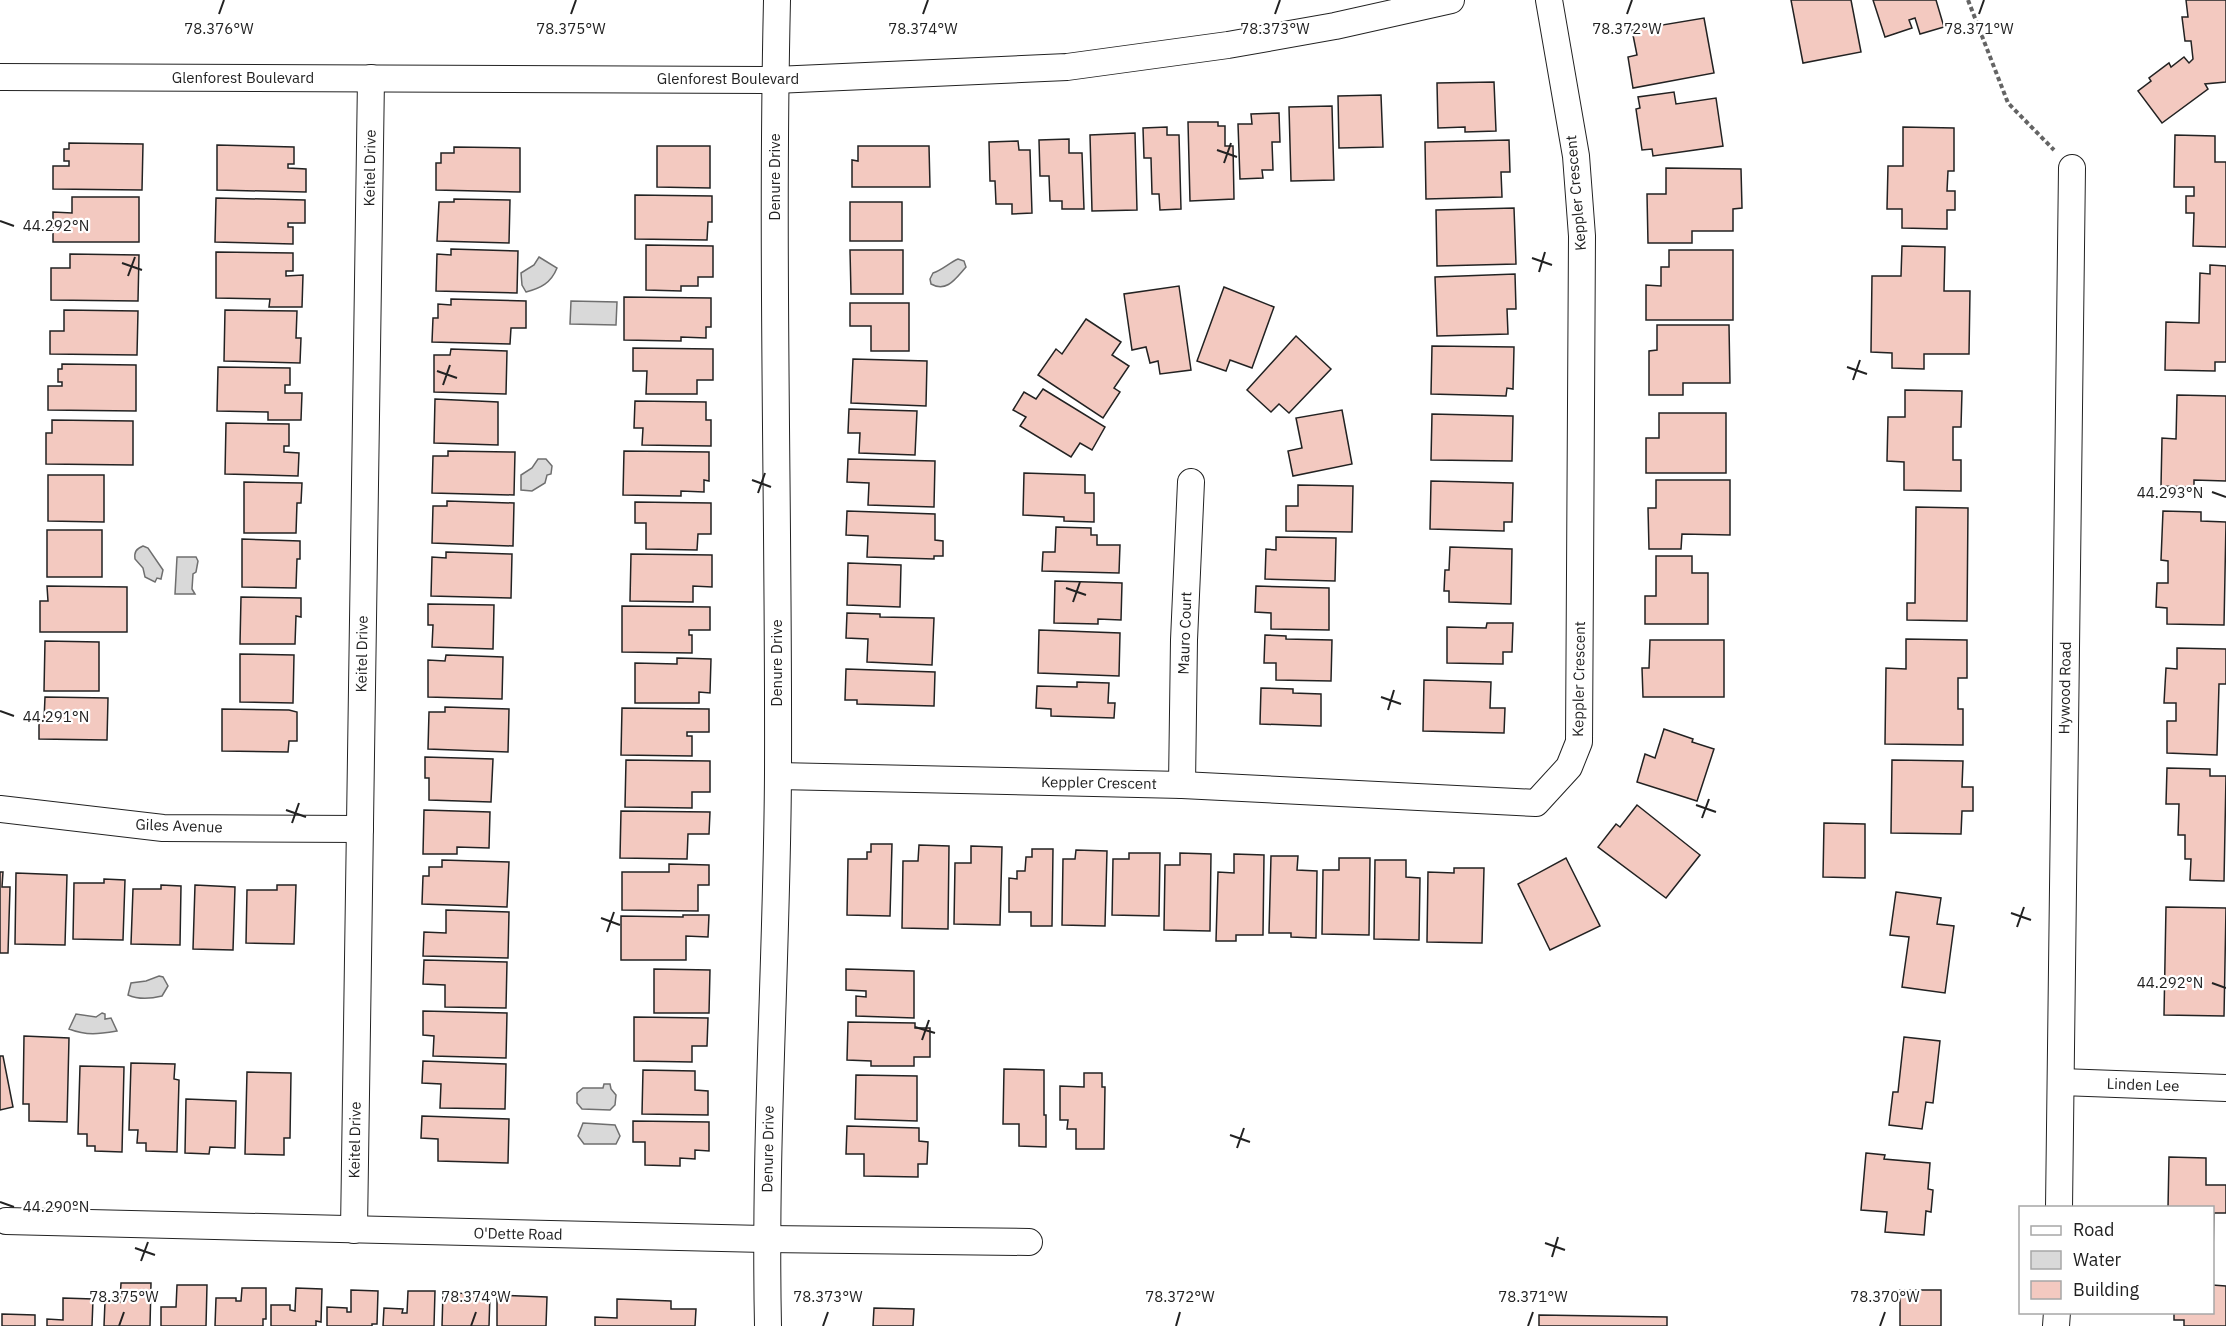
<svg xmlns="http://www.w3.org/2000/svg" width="2226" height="1326" viewBox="0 0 2226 1326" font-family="'IBM Plex Sans',sans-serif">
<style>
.water{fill:#d9d9d9;stroke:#6f6f6f;stroke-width:1.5}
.building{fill:#f3c9c0;stroke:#222;stroke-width:1.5}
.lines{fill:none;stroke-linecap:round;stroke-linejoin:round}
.street-casing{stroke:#222;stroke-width:28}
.path{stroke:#646464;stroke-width:4;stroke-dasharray:4.5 3;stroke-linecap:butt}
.street{stroke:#fff;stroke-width:26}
.ticks{fill:none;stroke:#222;stroke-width:2}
.labels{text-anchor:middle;stroke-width:4.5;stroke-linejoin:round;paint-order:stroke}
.street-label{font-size:15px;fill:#222;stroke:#fff}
.ticks-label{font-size:15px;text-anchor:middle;fill:#222;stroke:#fff;stroke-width:4.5;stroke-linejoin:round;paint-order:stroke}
</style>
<rect width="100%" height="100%" fill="#fff"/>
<g class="water">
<path d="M539 257 557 268C551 283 541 288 526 292L522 285 521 273 534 265Z"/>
<path d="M958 259 964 261 966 267C956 278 947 293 931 284L930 279 933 273C942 270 949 263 958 259Z"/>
<path d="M571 301 617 302 616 325 570 324Z"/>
<path d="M538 459H546L552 466 551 474 547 475 545 483 532 491 521 490V475L532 468Z"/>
<path d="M143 546 148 548 163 570 161 579 157 578 155 582 145 577 143 568 135 559C134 552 136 549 143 546Z"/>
<path d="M177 557H196L198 561 196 572 193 574 192 589 195 594H175Z"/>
<path d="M159 976 163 977 168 986 162 996C150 999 139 1000 128 995L131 983 146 981Z"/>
<path d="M102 1013 105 1014V1019L111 1018 117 1031C99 1034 87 1036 69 1029L76 1014 96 1017Z"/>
<path d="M604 1084H610L611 1089 616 1095 615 1105 610 1110 582 1109 577 1103V1093L583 1088H603Z"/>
<path d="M583 1123 615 1125 620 1136 616 1144H584L578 1136Z"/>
</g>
<g class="building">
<path d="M1791 0H1851L1861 52 1803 63Z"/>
<path d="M1873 0H1936L1944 27 1920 34 1915 18 1909 20 1912 28 1885 37Z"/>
<path d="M2186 0H2226V82L2205 84 2208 89 2162 123 2138 91 2151 81 2149 78 2169 63 2171 67 2184 57 2189 63 2193 59 2191 41H2185L2182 17H2188Z"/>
<path d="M1704 18 1714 73 1633 88 1628 57 1637 55 1632 30Z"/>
<path d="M1494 82 1496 131 1465 132V127L1438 128 1437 83Z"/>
<path d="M1674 92 1676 104 1716 98 1723 146 1653 156 1652 149 1642 150 1636 109 1640 108 1638 97Z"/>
<path d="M1381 95 1383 147 1339 148 1338 96Z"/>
<path d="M1332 106 1334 180 1291 181 1289 107Z"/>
<path d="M1279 113 1280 142H1272L1273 170H1262L1263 178 1240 179 1238 124H1252L1251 114Z"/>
<path d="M1188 122H1218V126H1225V146H1233L1234 199 1190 201Z"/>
<path d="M1167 127V135H1179L1181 209 1160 210 1159 194H1152L1151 158H1144L1143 128Z"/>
<path d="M1903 127 1954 128V171H1948L1947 191H1955V210H1947V229L1902 228V209H1887L1888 166H1903Z"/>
<path d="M1135 133 1137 210 1092 211 1090 135Z"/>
<path d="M2175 135 2215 136V162H2226V247L2193 246 2194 213H2186V196H2194V187H2174Z"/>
<path d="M1069 139V153H1082L1084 209H1062V201H1050L1049 176H1040L1039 140Z"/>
<path d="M1509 140 1510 172H1501L1502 197 1426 199 1425 142Z"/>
<path d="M1018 141 1019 150H1030L1032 213 1012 214V204H996L995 181H990L989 142Z"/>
<path d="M69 143 143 144 142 190 53 189V166H69V161H64V149H69Z"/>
<path d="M217 145 294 147V164H288V168L306 169V192L217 190Z"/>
<path d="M657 146H710V188L657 187Z"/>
<path d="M858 146H929L930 187H852V160L858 161Z"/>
<path d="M454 147 520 148V192L436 190V163H441V153H454Z"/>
<path d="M1666 168 1741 169 1742 208 1733 209V231H1692V243H1648L1647 194H1666Z"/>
<path d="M635 195 712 196V222H708L707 240 635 239Z"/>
<path d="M72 197H139V242H53V212L72 213Z"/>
<path d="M216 198 305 200V223H288V227H293V244L215 242Z"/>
<path d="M454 199 510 200 509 243 437 241 439 202H454Z"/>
<rect x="850" y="202" width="52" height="39"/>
<path d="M1514 208 1516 264 1437 266 1436 210Z"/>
<path d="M646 245 713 246V277H698V286H681V291L646 290Z"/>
<path d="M1902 246 1945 247 1944 291H1970L1969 354H1924V369L1892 368V353L1871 352 1872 276H1901Z"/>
<path d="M451 249 518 251 517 293 436 291 437 254 451 255Z"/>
<path d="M850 250H903V294H851Z"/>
<path d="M1669 250H1733V320H1646V285L1661 286V267H1669Z"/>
<path d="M216 252 293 253V271H286V276L303 275 302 307H269L270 299 216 298Z"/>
<path d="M70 254 139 255 138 301 51 300V268H70Z"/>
<path d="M2210 265 2226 266V362H2215V371L2165 370 2166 322 2199 323 2200 273 2210 274Z"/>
<path d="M1515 274 1516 309H1507L1508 334 1437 336 1435 277Z"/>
<path d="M1179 286 1191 370 1160 374 1158 361 1150 363 1146 347 1132 350 1124 294Z"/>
<path d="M1224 287 1274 307 1252 368 1230 360 1226 371 1197 361Z"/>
<path d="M624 297 711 298V327H706V338L681 337V341L624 340Z"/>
<path d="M451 299 526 301V328H511L510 344 432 342 433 318H438V304L451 305Z"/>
<path d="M850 303H909V351H871V326H850Z"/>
<path d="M64 310 138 311 137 355 50 354V331H64Z"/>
<path d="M225 310 297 311 296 338H301L300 363 224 361Z"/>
<path d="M1086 319 1121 342 1112 355 1129 366 1114 388 1120 392 1103 418 1038 375 1056 349 1062 354Z"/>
<path d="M1657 325H1729L1730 383H1683V395H1649V351L1657 350Z"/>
<path d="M1296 336 1331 369 1289 413 1279 404 1271 412 1247 390Z"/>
<path d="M1432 346 1514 347 1513 389 1507 388 1506 396 1431 394Z"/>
<path d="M633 348 713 349V380H697V394H646L647 371H633Z"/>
<path d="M451 349 507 351 506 394 434 392V355H450Z"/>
<path d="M853 359 927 361 926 406 851 403Z"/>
<path d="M62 364 136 365V411L48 410V386H62V382H58V369H62Z"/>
<path d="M218 367 290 368V385H285V393H302L301 420H268V412L217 411Z"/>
<path d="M1043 389 1105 427 1092 450 1080 443 1071 457 1020 426 1026 417 1013 410 1024 392 1036 399Z"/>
<path d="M1905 390 1962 391 1961 427H1953V460H1961V491L1904 490V462L1887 461 1888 417H1905Z"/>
<path d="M2177 395 2226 396V481L2194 480V487L2161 486 2162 438 2176 439Z"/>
<path d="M435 399 498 402V445L434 443Z"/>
<path d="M635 401 706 402V420H711V446L642 445 643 428H634Z"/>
<path d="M849 409 917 411 915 455 859 453 860 433H848Z"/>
<path d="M1342 410 1352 464 1293 476 1288 451 1302 448 1296 418Z"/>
<path d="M1659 413H1726V473H1646V438H1659Z"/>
<path d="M1432 414 1513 416 1512 461 1431 460Z"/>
<path d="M52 420 133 421V465L46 464V433H52Z"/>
<path d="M226 423 289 424V446H284V452L299 453 298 476 225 474Z"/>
<path d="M448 451 515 452 514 495 432 493 433 456H448Z"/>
<path d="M624 451 709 452V481L704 480V492L681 491V496L623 495Z"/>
<path d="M848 459 935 461 934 507 868 505 869 483 847 482Z"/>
<path d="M1024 473 1085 475V493H1094V522L1064 521V517L1023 515Z"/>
<path d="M48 475H104V522L48 521Z"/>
<path d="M1656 480H1730V535L1682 534 1681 549H1649L1648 508H1656Z"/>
<path d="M1431 481 1513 483 1512 522H1504V531L1430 529Z"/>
<path d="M244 482 302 483 301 503H297L296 533H244Z"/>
<path d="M1298 485 1353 486 1352 532 1286 531V506H1298Z"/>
<path d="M447 501 514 503 513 546 432 543 433 506H447Z"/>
<path d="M635 502 711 503V534H698L697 550 646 549V523H635Z"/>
<path d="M1916 507 1968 508 1967 621 1907 620V603H1915Z"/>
<path d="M847 511 935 514V540L943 541V556H934V559L867 557 868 536 846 535Z"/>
<path d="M2163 511 2201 512V521L2226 522 2224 625 2167 624V608L2156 607 2157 583H2168V561L2161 560Z"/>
<path d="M1056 527 1091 528V535H1097V545H1120L1119 573 1042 571 1043 552H1055Z"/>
<rect x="47" y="530" width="55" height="47"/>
<path d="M1276 537 1336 538 1335 581 1265 579 1266 549 1276 550Z"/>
<path d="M242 539 300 541V559H297L296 588 242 587Z"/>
<path d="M1450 547 1512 549 1511 604 1449 602V591H1444L1445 570H1449Z"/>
<path d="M446 552 512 554 511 598 431 596 432 557 446 558Z"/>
<path d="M631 554 712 555V587L693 586V602L630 601Z"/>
<path d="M1656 556H1692V573H1708V624H1645V596H1656Z"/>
<path d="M848 563 901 565 900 607 847 605Z"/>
<path d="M1055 581 1122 583 1121 620 1098 619V624L1054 623Z"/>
<path d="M47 586 127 587V632H40V601H48Z"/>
<path d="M1256 586 1329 588V630L1271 629V613L1255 612Z"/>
<path d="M241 597 301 598V617L296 616 295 644H240Z"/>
<path d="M428 604 494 605 493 649 432 647 433 625H428Z"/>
<path d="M622 606 710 607V630H689V635H692V653L622 652Z"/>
<path d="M847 613 880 614V617L934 618 932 665 867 662 868 639 846 638Z"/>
<path d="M1487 623H1513L1512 652H1503V664L1447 663V627L1486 628Z"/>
<path d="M1039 630 1120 633 1119 676 1038 673Z"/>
<path d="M1265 635 1286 636V639L1332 640 1331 681 1276 680V663H1264Z"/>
<path d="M1906 639 1967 640V678H1958V709H1963V745L1885 744 1886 668 1906 669Z"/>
<path d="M1650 640H1724V697H1643L1642 668H1649Z"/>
<path d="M45 641 99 642V691H44Z"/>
<path d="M2177 648 2226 649V684H2219L2217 755 2167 753V721H2176V703H2164L2166 668 2177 669Z"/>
<path d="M240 654 294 655 293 703 240 702Z"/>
<path d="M446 655 503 657 502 699 428 697V660L445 661Z"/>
<path d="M677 658 711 659 710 693 699 692V703H635V663L677 664Z"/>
<path d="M846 669 935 672 934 706 857 704V700H845Z"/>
<path d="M1424 680 1491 682 1490 708H1505L1504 733 1423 731Z"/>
<path d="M1077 682 1109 683 1108 703H1115L1114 718 1051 716V709L1036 708 1037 686 1077 687Z"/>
<path d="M1261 688 1293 689V693L1321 694V726L1260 724Z"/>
<path d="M45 697 108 698 107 740 39 739V720H44Z"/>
<path d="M445 707 509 709 508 752 428 749 429 712H445Z"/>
<path d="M622 708 709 709V732H687V736H692V756L621 755Z"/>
<path d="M222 709 289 710 297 712V741H289L288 752 222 751Z"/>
<path d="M1664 729 1693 739 1692 742 1714 749 1697 801 1637 782 1645 754 1655 758Z"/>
<path d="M425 757 493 759 491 802 429 800V778H425Z"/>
<path d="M626 760 710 761V792H692V808L625 807Z"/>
<path d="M1892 760 1963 761 1962 787H1973V811H1962L1961 834 1891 833Z"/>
<path d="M2167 768 2210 769V776H2226L2224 881 2190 880 2191 859H2185V835H2178L2179 804H2166Z"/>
<path d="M1637 805 1700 855 1666 898 1598 847 1616 824 1620 827Z"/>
<path d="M424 810 490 812 489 848 457 847V854H423Z"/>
<path d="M621 811 710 812 709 834H688L687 859 620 858Z"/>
<path d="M1824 823 1865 824V878L1823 877Z"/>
<path d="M871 844H892L890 916 847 915 848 859H867V852H871Z"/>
<path d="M919 845 949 846 948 929 902 928 903 861H918Z"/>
<path d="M971 846 1002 847 1000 925 954 924 955 863H971Z"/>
<path d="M1032 849H1053L1052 926H1031V912H1009V878L1017 879V871H1025L1026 857H1032Z"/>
<path d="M1076 850 1107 851 1105 926 1062 925 1063 859H1075Z"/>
<path d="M1129 853H1160L1159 916 1112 915 1113 859H1129Z"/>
<path d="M1180 853 1211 854 1210 931 1164 930 1165 865H1180Z"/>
<path d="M1234 854 1264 855 1263 935H1236V941H1216L1218 872 1234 873Z"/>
<path d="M1271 856H1298L1297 870 1317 871 1316 938 1291 937V933H1269Z"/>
<path d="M1339 858H1370L1369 935 1322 934 1323 870H1339Z"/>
<path d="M1566 858 1600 926 1550 950 1518 884Z"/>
<path d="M442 860 509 862 507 907 422 904 423 876H429V867H442Z"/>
<path d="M1375 860H1406V877L1420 878 1419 940 1374 939Z"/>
<path d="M669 864 709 865V885H698V911L622 910V872H669Z"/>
<path d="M1454 868H1484L1482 943 1427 942 1428 872 1454 873Z"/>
<path d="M0 872H3L2 887H10L8 953H0Z"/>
<path d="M16 873 67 875 65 945 15 944Z"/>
<path d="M104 879 125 880 123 940 73 939 74 883H104Z"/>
<path d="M161 885 181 886 180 945 131 944 133 889H161Z"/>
<path d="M195 885 235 887 233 950 193 949Z"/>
<path d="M277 885H296L294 944 246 943 247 890H277Z"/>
<path d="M1896 892 1941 898 1937 924 1954 926 1945 993 1902 987 1909 937 1890 935Z"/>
<path d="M2166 907 2226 908 2224 1016 2164 1015Z"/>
<path d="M446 910 509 912 508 958 423 956 424 932 446 933Z"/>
<path d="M683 915H709L708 937 686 936V960H621V916L683 917Z"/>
<path d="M424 960 507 962 506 1008 445 1007V985L423 984Z"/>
<path d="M654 969 710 970 709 1013H654Z"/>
<path d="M846 969 914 971V1018L856 1016V996L866 997V991L846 990Z"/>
<path d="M423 1011 507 1013 506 1058 433 1056 434 1036 423 1035Z"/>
<path d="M634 1017 708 1018 707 1046H692V1062L634 1061Z"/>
<path d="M848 1022 915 1023V1028H930V1057H914V1066H871V1061L847 1060Z"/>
<path d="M24 1036 69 1038 67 1122 29 1121V1104H23Z"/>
<path d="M1904 1037 1940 1041 1933 1103 1926 1102 1922 1129 1889 1125 1893 1092H1898Z"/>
<path d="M0 1056H3L13 1107 0 1110Z"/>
<path d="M423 1061 506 1064 505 1109 440 1108 441 1084 422 1083Z"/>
<path d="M131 1063 175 1064 174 1079 179 1080 177 1152 146 1151V1143H137L138 1130H129Z"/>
<path d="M80 1066 124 1067 122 1152 95 1151V1146H87V1134H78Z"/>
<path d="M1004 1069 1044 1070V1115H1046V1147L1019 1146V1124H1003Z"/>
<path d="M643 1070 695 1071V1090L708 1091V1115L642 1114Z"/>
<path d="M247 1072 291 1073 290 1138H284V1155L245 1154Z"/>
<path d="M1084 1073H1102V1087H1105L1104 1149H1076V1129H1067L1068 1120H1060V1086L1084 1087Z"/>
<path d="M856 1075 917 1076V1121L855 1119Z"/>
<path d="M186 1099 236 1101 235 1148 210 1147 209 1154 185 1153Z"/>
<path d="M422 1116 509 1119 508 1163 438 1161V1139L421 1138Z"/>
<path d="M633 1121 709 1122V1151L695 1150V1159L680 1158V1166L645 1165V1142H633Z"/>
<path d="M847 1126 919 1128V1141L928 1142 927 1164H918V1177L864 1176V1154H846Z"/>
<path d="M1866 1153 1885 1155 1884 1159 1930 1163 1928 1189 1933 1190 1931 1212 1926 1211 1924 1235 1885 1232 1887 1212 1861 1210Z"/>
<path d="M2169 1157 2206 1158V1185H2226V1213H2214L2213 1253 2212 1208H2168Z"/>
<path d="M121 1283H151L150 1326H104L105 1301 120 1302Z"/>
<path d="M177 1285H207L206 1326H161V1307H176Z"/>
<path d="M2212 1285 2226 1286V1326H2184V1320H2174V1312H2212Z"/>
<path d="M242 1288H266V1319H263V1326H215L216 1298H236V1301H241Z"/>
<path d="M296 1288 322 1289 321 1322 316 1321V1326H271V1305H290V1310L295 1311Z"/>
<path d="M351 1290 378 1291 377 1324H372V1326H327V1307L347 1308V1312H351Z"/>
<rect x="1900" y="1290" width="41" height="36"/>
<path d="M408 1291H435L434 1326H383L384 1308 403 1309 402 1313H407Z"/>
<path d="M443 1293 490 1294 489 1326H442Z"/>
<path d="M497 1295 547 1297 546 1326H497Z"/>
<path d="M63 1298 93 1299 92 1326H47V1319L63 1320Z"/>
<path d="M617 1299 671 1301V1309H696L695 1326H595V1317L617 1318Z"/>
<path d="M874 1308 914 1309 913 1326H873Z"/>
<path d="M2 1314 35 1315V1326H2Z"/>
<path d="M1539 1315 1667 1317V1326H1539Z"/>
</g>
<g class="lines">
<defs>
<g id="street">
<path d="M0 77 775 80 1067 67 1228 45 1335 26 1451 0"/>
<path d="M778 776 1182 785 1536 803 1569 767 1579 742 1582 236 1576 156 1549 0"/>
<path d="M1182 785 1184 640 1191 482"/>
<path d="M0 809 163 828 360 829"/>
<path d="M2061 1082 2226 1088"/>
<path d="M2059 1208 2072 168"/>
<path d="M6 1221 766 1239 1029 1242"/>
<path d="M354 1230 371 78"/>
<path d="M768 1326C764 1142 777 957 778 773 779 515 771 258 777 0"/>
<path d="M2056 1326 2057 1312"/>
</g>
</defs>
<use href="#street" class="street-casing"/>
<path class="path" d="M1968 0 2008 103 2054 150"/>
<use href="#street" class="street"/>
</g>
<path class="ticks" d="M219 14 224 0M571 14 576 0M923 14 928 0M1275 14 1280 0M1627 14 1632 0M1979 14 1984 0M1217 150 1237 157M1224 163 1231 143M0 221 14 226M1532 258 1552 265M122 263 142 270M1539 272 1545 252M128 276 135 257M1847 367 1867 374M437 371 457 378M1853 380 1860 360M443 385 450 365M752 480 771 487M2212 492 2226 497M758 493 765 473M1066 588 1086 595M1073 602 1080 582M1381 697 1401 704M1388 710 1394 690M0 711 14 716M1696 805 1716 812M286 810 306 817M1702 818 1709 799M292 823 299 803M2011 913 2031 920M601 918 620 925M2017 927 2024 907M607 932 614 912M2212 983 2226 988M915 1027 935 1033M922 1040 929 1020M1230 1135 1250 1142M1237 1148 1244 1128M0 1202 14 1207M1545 1243 1565 1250M135 1248 155 1255M1552 1257 1558 1237M141 1261 148 1242M119 1326 124 1312M471 1326 476 1312M823 1326 828 1312M1176 1326 1180 1312M1528 1326 1533 1312M1880 1326 1885 1312"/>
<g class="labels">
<g class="street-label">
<text x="243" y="83">Glenforest Boulevard</text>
<text x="728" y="84">Glenforest Boulevard</text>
<text transform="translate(370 168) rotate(-89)" y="5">Keitel Drive</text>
<text transform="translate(775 177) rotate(-90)" y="5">Denure Drive</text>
<text transform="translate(1576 193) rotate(-95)" y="5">Keppler Crescent</text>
<text transform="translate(1185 633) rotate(-88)" y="5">Mauro Court</text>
<text transform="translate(362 654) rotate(-89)" y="5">Keitel Drive</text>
<text transform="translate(777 663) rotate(-90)" y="5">Denure Drive</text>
<text transform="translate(1579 679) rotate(-89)" y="5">Keppler Crescent</text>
<text transform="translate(2065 688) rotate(-89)" y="5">Hywood Road</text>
<text transform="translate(1099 783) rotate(1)" y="5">Keppler Crescent</text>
<text transform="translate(179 826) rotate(2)" y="5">Giles Avenue</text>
<text transform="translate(2143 1085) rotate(2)" y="5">Linden Lee</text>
<text transform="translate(355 1140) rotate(-89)" y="5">Keitel Drive</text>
<text transform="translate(768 1149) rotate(-89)" y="5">Denure Drive</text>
<text transform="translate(518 1234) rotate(1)" y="5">O'Dette Road</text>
</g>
</g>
<g class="ticks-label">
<text x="219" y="34">78.376°W</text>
<text x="571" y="34">78.375°W</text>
<text x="923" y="34">78.374°W</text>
<text x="1275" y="34">78.373°W</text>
<text x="1627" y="34">78.372°W</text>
<text x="1979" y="34">78.371°W</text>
<text x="56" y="231">44.292°N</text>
<text x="2170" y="498">44.293°N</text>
<text x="56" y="722">44.291°N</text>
<text x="2170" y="988">44.292°N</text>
<text x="56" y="1212">44.290°N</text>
<text x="124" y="1302">78.375°W</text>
<text x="476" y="1302">78.374°W</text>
<text x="828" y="1302">78.373°W</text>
<text x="1180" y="1302">78.372°W</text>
<text x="1533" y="1302">78.371°W</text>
<text x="1885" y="1302">78.370°W</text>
</g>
<rect x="2019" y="1206" width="195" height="108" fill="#ffffff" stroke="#a7a7a7" stroke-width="1.5"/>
<rect x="2031" y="1226" width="30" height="9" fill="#ffffff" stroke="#a7a7a7" stroke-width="1.5"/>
<text x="2073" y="1236" font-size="18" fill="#222222">Road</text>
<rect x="2031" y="1251" width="30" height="18" fill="#d9d9d9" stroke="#a7a7a7" stroke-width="1.5"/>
<text x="2073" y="1266" font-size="18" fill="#222222">Water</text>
<rect x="2031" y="1281" width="30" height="18" fill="#f3c9c0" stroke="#a7a7a7" stroke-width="1.5"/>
<text x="2073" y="1296" font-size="18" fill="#222222">Building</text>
</svg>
